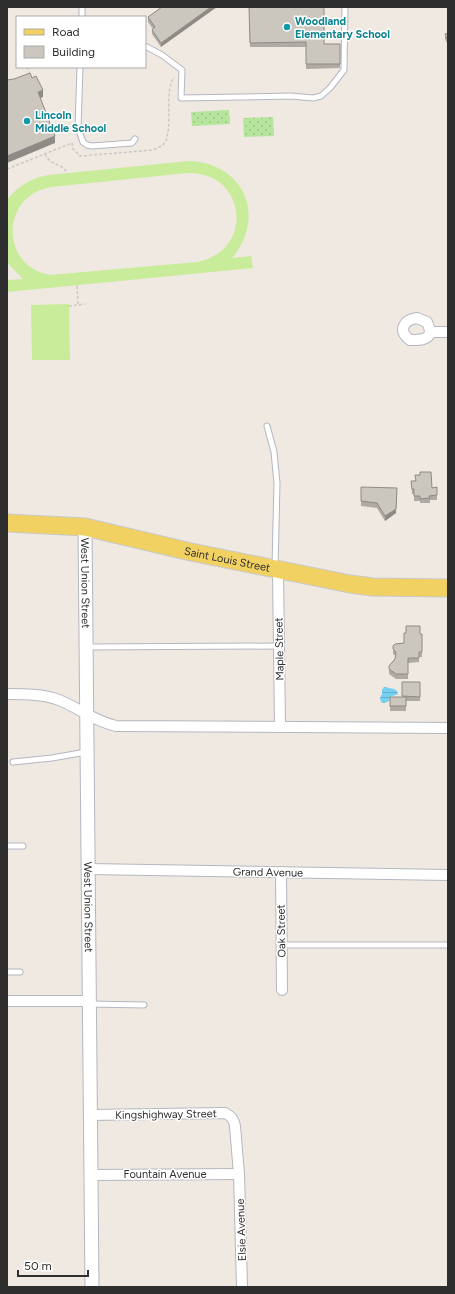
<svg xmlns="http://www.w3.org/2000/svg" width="455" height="1294" viewBox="0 0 455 1294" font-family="Figtree,sans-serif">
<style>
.park{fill:url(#park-dots)}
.pitch{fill:#c9ec9a;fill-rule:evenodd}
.water{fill:url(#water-rules)}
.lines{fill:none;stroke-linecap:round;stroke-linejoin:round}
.service-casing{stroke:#b4b7c1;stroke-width:7}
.minor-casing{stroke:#b4b7c1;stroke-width:12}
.tertiary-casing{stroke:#b4b7c1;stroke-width:15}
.primary-casing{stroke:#c9c9c9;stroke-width:19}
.path{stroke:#c9c9c9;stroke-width:1.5;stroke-dasharray:3 2;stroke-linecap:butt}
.service{stroke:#fff;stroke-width:5}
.minor{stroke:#fff;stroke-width:10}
.tertiary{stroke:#fff;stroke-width:13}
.primary{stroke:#f2d163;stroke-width:17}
.wall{fill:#afaba4}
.shaded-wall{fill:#8e8b86}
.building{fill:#cbc7bf;stroke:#8e8b86}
.culture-dot{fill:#0f9aa8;stroke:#fff;stroke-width:1.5}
.labels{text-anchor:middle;stroke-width:3;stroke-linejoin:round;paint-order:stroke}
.culture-label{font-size:11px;font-weight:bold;fill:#0d838f;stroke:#fff;text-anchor:start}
.street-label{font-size:11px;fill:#2e2e2e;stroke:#fff}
</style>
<defs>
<pattern id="park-dots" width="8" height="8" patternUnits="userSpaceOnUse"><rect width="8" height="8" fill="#b6e59e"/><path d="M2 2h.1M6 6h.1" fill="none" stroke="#9dc588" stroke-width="1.8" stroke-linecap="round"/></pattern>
<pattern id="water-rules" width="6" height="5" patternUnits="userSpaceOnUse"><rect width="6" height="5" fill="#75cff0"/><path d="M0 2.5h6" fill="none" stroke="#66b2ce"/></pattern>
</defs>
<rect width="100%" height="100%" fill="#efe9e1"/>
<g class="park">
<path d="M229 110 230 124 192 126 191 112Z"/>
<path d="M273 117 274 136 244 137 243 118Z"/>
</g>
<g class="pitch">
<path d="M189 161C244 163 267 216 232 258L251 256 253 268 7 292V280L23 279 15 271 7 262V200C18 186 31 178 49 175ZM188 173C247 172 255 251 197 262L50 275C0 266 0 196 51 187Z"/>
<path d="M69 304 70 360H32L31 305Z"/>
</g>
<path class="water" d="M384 687 394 689 397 691 398 694 390 697 389 701 384 703 381 702 380 698 382 694V690Z"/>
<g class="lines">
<defs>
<g id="service">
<path d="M82 17V7"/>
<path d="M145 46 162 55 182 70 181 98 291 96 313 98 321 96 330 88 344 70 345 7"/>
<path d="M80 67 78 128 83 142 87 145 92 146 132 143 135 139"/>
<path d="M267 426 274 452 277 483 275 567"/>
<path d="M87 647 279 646"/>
<path d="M13 762 52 758 86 752"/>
<path d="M7 846H23"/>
<path d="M282 945H448"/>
<path d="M7 972H20"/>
<path d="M90 1004 144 1005"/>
</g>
<g id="minor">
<path d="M417 318 427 322C428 325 430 329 430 332 429 341 416 340 410 340 397 330 404 320 417 318Z"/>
<path d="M430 332H448"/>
<path d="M278 571 280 727"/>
<path d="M7 694C24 694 43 694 59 700 79 708 94 721 116 726L448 728"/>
<path d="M88 869 448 875"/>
<path d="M281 872 282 990"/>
<path d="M7 1001H89"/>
<path d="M90 1115 225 1113C231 1116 234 1119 235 1126L239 1174 242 1287"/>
<path d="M90 1175 239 1174"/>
</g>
<g id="tertiary">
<path id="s1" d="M85 527 92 1287"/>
</g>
<g id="primary">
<path id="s2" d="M7 523 85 527 191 552 350 584 373 587 448 588"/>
</g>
</defs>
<use href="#service" class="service-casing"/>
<use href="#minor" class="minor-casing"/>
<use href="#tertiary" class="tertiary-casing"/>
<use href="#primary" class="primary-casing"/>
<g class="path">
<path d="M27 67 31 76"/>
<path d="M45 154C51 167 62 162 67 173"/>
<path d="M7 169 72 143 73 149 80 156 153 150C158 148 163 146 166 141 167 139 167 135 168 132 171 114 165 93 174 77"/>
<path d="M77 286 78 305"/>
<path d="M69 306 85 304"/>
</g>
<use href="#service" class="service"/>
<use href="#minor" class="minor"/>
<use href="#tertiary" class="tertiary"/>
<use href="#primary" class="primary"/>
</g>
<g class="wall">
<path d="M162 7 161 47 152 34V30L153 29 148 22V17Z"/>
<path d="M249 7 324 44H340V68L306 69V47H250Z"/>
<path d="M448 33V45L445 39V34Z"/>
<path d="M420 475 432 488 437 487V500H430V503H420V501H414V494H412L411 481H415Z"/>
<path d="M361 487 396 513 385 521 377 508 361 506Z"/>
<path d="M420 634H422V657H419V662L408 663V679H396L389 674V666L395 659 396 656 393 654V646L404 643Z"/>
<path d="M402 682H420V701H406V711H390V697H402Z"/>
</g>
<g class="shaded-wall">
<path d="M211 7H217L161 47V43Z"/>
<path d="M43 90V97L38 99V92Z"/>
<path d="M55 136V143L7 163V156Z"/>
<path d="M397 488 396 513 385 521V516Z"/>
</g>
<g class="building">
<path d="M162 7H211L161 43 152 30 155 27 148 17Z"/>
<path d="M249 7H324V44H340V64H306V42L250 43Z"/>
<path d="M448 33V41L445 34Z"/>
<path d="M30 73 32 78 36 76 43 90 38 92 55 136 7 156V80L14 79Z"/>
<path d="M420 472H431L432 488 437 487V495L429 496 430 498 420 499V496H414V489H412L411 481H416L415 475H420Z"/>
<path d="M361 487 397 488 396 509 385 516 377 503 361 501Z"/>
<path d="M406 626H420V634H422V652H419V658H408V674H396L389 669V666L395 659 396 652 393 649V646L395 644 404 643V633H406Z"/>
<path d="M402 682H420V697L402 696Z"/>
<rect x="390" y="697" width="16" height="9"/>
</g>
<g class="culture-dot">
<circle cx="287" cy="27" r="4"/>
<circle cx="27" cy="121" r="4"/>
</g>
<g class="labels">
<g class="culture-label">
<text x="295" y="25">Woodland<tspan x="295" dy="13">Elementary School</tspan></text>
<text x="35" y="119">Lincoln<tspan x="35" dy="13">Middle School</tspan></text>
</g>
<g class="street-label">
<text dy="4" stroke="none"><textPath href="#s2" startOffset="224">Saint Louis Street</textPath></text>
<text dy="4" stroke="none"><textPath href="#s1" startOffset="56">West Union Street</textPath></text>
<text transform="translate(279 649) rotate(-91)" y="4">Maple Street</text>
<text transform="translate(268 872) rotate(1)" y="4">Grand Avenue</text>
<text dy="4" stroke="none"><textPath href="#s1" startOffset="380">West Union Street</textPath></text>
<text transform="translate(281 931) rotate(-91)" y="4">Oak Street</text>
<text transform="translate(166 1114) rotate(-1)" y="4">Kingshighway Street</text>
<text x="165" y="1178">Fountain Avenue</text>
<text transform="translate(241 1230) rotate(-92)" y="4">Elsie Avenue</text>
</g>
</g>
<rect width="455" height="1294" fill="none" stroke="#2e2e2e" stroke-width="16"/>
<rect x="16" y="16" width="130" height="52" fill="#ffffff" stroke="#ababab"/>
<rect x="24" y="29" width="20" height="6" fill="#f2d163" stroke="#ababab"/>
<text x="52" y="36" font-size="12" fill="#2e2e2e">Road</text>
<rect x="24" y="46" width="20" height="12" fill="#cbc7bf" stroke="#ababab"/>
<text x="52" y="56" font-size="12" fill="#2e2e2e">Building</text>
<path d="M18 1270v6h70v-6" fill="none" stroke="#2e2e2e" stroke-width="2"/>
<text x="24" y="1270" font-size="12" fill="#2e2e2e" stroke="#ffffff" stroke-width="3" paint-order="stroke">50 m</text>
</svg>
